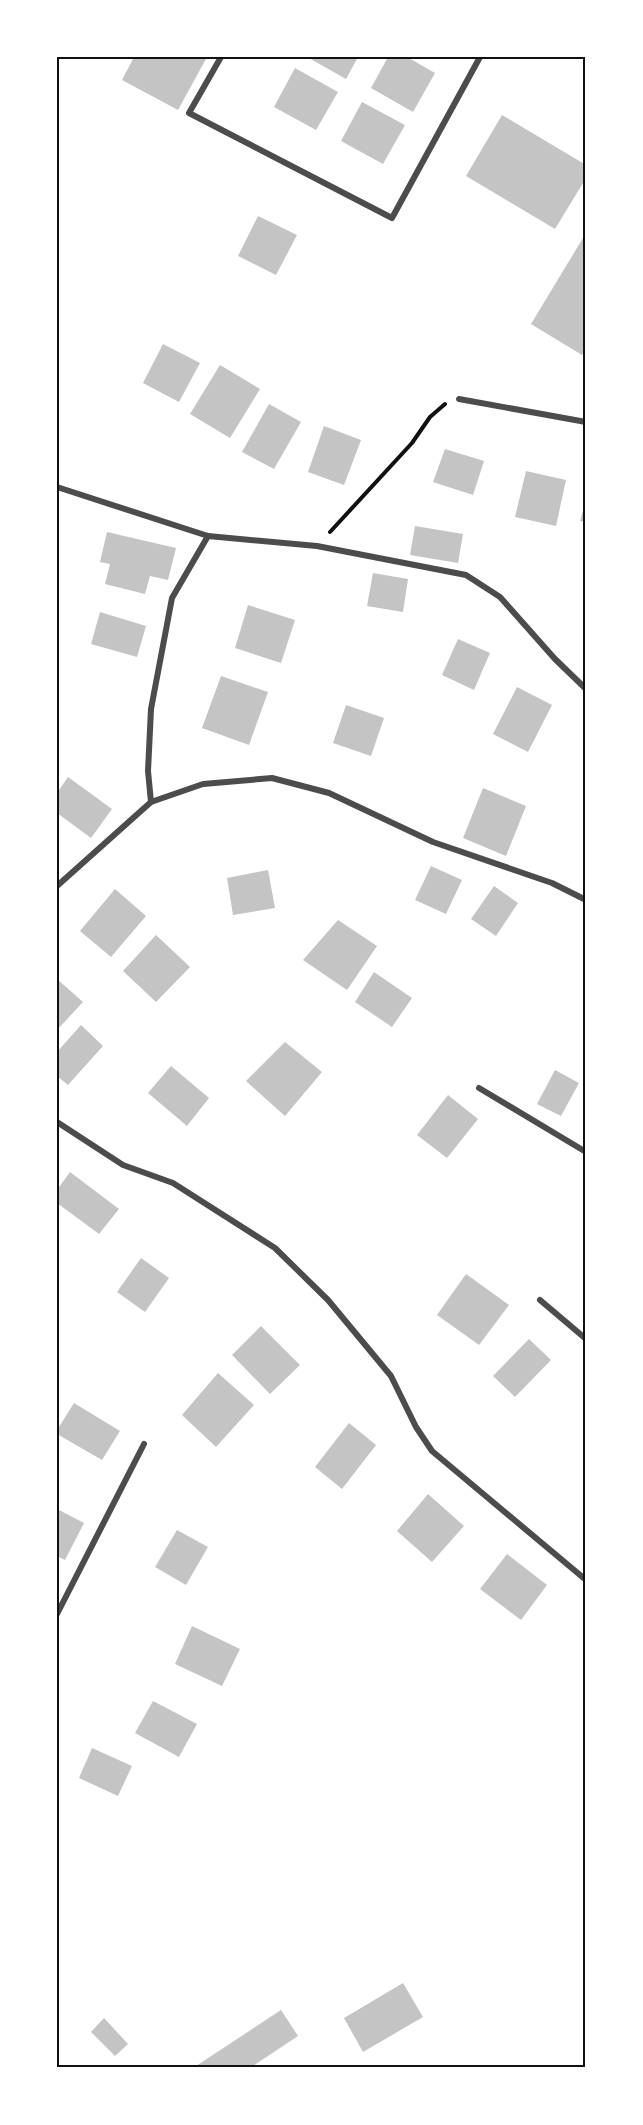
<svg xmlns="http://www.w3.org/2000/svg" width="643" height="2125" viewBox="0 0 643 2125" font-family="'Nunito Sans',sans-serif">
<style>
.building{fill:#c4c4c4}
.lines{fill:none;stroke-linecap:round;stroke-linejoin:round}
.path{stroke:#111;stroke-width:4}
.minor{stroke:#4c4c4c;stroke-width:6}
.neatline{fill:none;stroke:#111;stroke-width:2}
</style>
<rect width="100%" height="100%" fill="#fff"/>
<g class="building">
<path d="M134 57H207L178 110 122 80Z"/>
<path d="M307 57H358L346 79Z"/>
<path d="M388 57H407L435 73 413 112 371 88Z"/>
<path d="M295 68 338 92 316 130 274 107Z"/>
<path d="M362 102 405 125 383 164 341 141Z"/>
<path d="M502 115 586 165V178L555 229 466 176Z"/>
<path d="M258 216 297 235 276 275 238 256Z"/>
<path d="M586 233V349L582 355 531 324Z"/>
<path d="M163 344 200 363 179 402 143 383Z"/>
<path d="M220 365 260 389 230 438 190 414Z"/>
<path d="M269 404 301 422 274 469 242 452Z"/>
<path d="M324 426 361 440 344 485 308 472Z"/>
<path d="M445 449 484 461 473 495 433 482Z"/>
<path d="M526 471 566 480 556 526 515 517Z"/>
<path d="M585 504H586V522L580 521Z"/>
<path d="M415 526 463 534 458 563 410 555Z"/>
<path d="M107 532 176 548 168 580 150 576 145 594 105 584 110 564 100 562Z"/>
<path d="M373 573 408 579 403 612 367 606Z"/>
<path d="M248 605 295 620 281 663 235 648Z"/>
<path d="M100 612 146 626 137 657 91 644Z"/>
<path d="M458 639 490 653 474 690 442 675Z"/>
<path d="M221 676 268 692 249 745 202 728Z"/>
<path d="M517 687 552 705 528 752 493 734Z"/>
<path d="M346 705 384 718 371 756 333 743Z"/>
<path d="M68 777 112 809 91 838 57 813V793Z"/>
<path d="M483 788 526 806 506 856 463 838Z"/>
<path d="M431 866 462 880 446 914 415 900Z"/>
<path d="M268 870 275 908 233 915 227 878Z"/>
<path d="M494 886 518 903 496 936 471 919Z"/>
<path d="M115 889 146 916 111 957 80 931Z"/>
<path d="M338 920 377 946 347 990 303 960Z"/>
<path d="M156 935 190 967 156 1002 123 971Z"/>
<path d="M374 972 412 998 392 1027 355 1002Z"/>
<path d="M57 979 83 1002 57 1030Z"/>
<path d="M81 1025 103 1046 68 1085 57 1076V1052Z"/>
<path d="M285 1042 322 1072 285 1116 246 1081Z"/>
<path d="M171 1066 209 1098 187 1126 148 1093Z"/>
<path d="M555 1070 579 1083 561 1116 537 1104Z"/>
<path d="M448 1095 478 1119 447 1158 417 1135Z"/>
<path d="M70 1172 119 1209 99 1234 57 1203V1190Z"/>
<path d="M141 1258 169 1278 145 1312 117 1292Z"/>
<path d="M466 1274 509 1305 479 1345 437 1315Z"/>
<path d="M261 1326 300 1365 270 1394 232 1355Z"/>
<path d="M529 1339 551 1360 515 1397 493 1376Z"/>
<path d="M218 1373 254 1405 216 1447 182 1415Z"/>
<path d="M74 1403 120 1431 102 1460 57 1434V1430Z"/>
<path d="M349 1423 376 1445 342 1489 315 1467Z"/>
<path d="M428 1494 464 1526 432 1562 397 1531Z"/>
<path d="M57 1509 84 1523 65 1560 57 1556Z"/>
<path d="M177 1530 208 1547 186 1585 155 1567Z"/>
<path d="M507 1554 547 1585 521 1620 480 1589Z"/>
<path d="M192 1626 240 1649 222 1686 175 1664Z"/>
<path d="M153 1701 197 1724 179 1757 135 1733Z"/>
<path d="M92 1748 132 1766 118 1796 79 1778Z"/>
<path d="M403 1983 423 2017 363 2052 344 2018Z"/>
<path d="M281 2010 298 2036 250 2068H193Z"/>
<path d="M104 2018 128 2044 115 2056 91 2032Z"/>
</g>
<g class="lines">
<path class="path" d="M330 532 412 443 430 417 445 404"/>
<g class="minor">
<path d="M221 57 189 113 392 218 480 57"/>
<path d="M459 399 586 422"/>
<path d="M57 487 208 536 317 546 466 575 500 597 555 659 586 689"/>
<path d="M151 802 203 784 272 778 329 793 433 842 552 883 586 900"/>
<path d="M57 886 151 802 148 771 151 709 172 598 208 536"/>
<path d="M479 1088 586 1152"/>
<path d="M57 1122 123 1165 173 1183 275 1248 328 1300 391 1376 416 1427 432 1451 586 1580"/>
<path d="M540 1300 586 1339"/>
<path d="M57 1614 144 1444"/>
</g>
</g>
<rect width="643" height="2125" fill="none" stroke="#ffffff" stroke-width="117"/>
<rect x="58" y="58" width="526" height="2008" class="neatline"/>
</svg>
